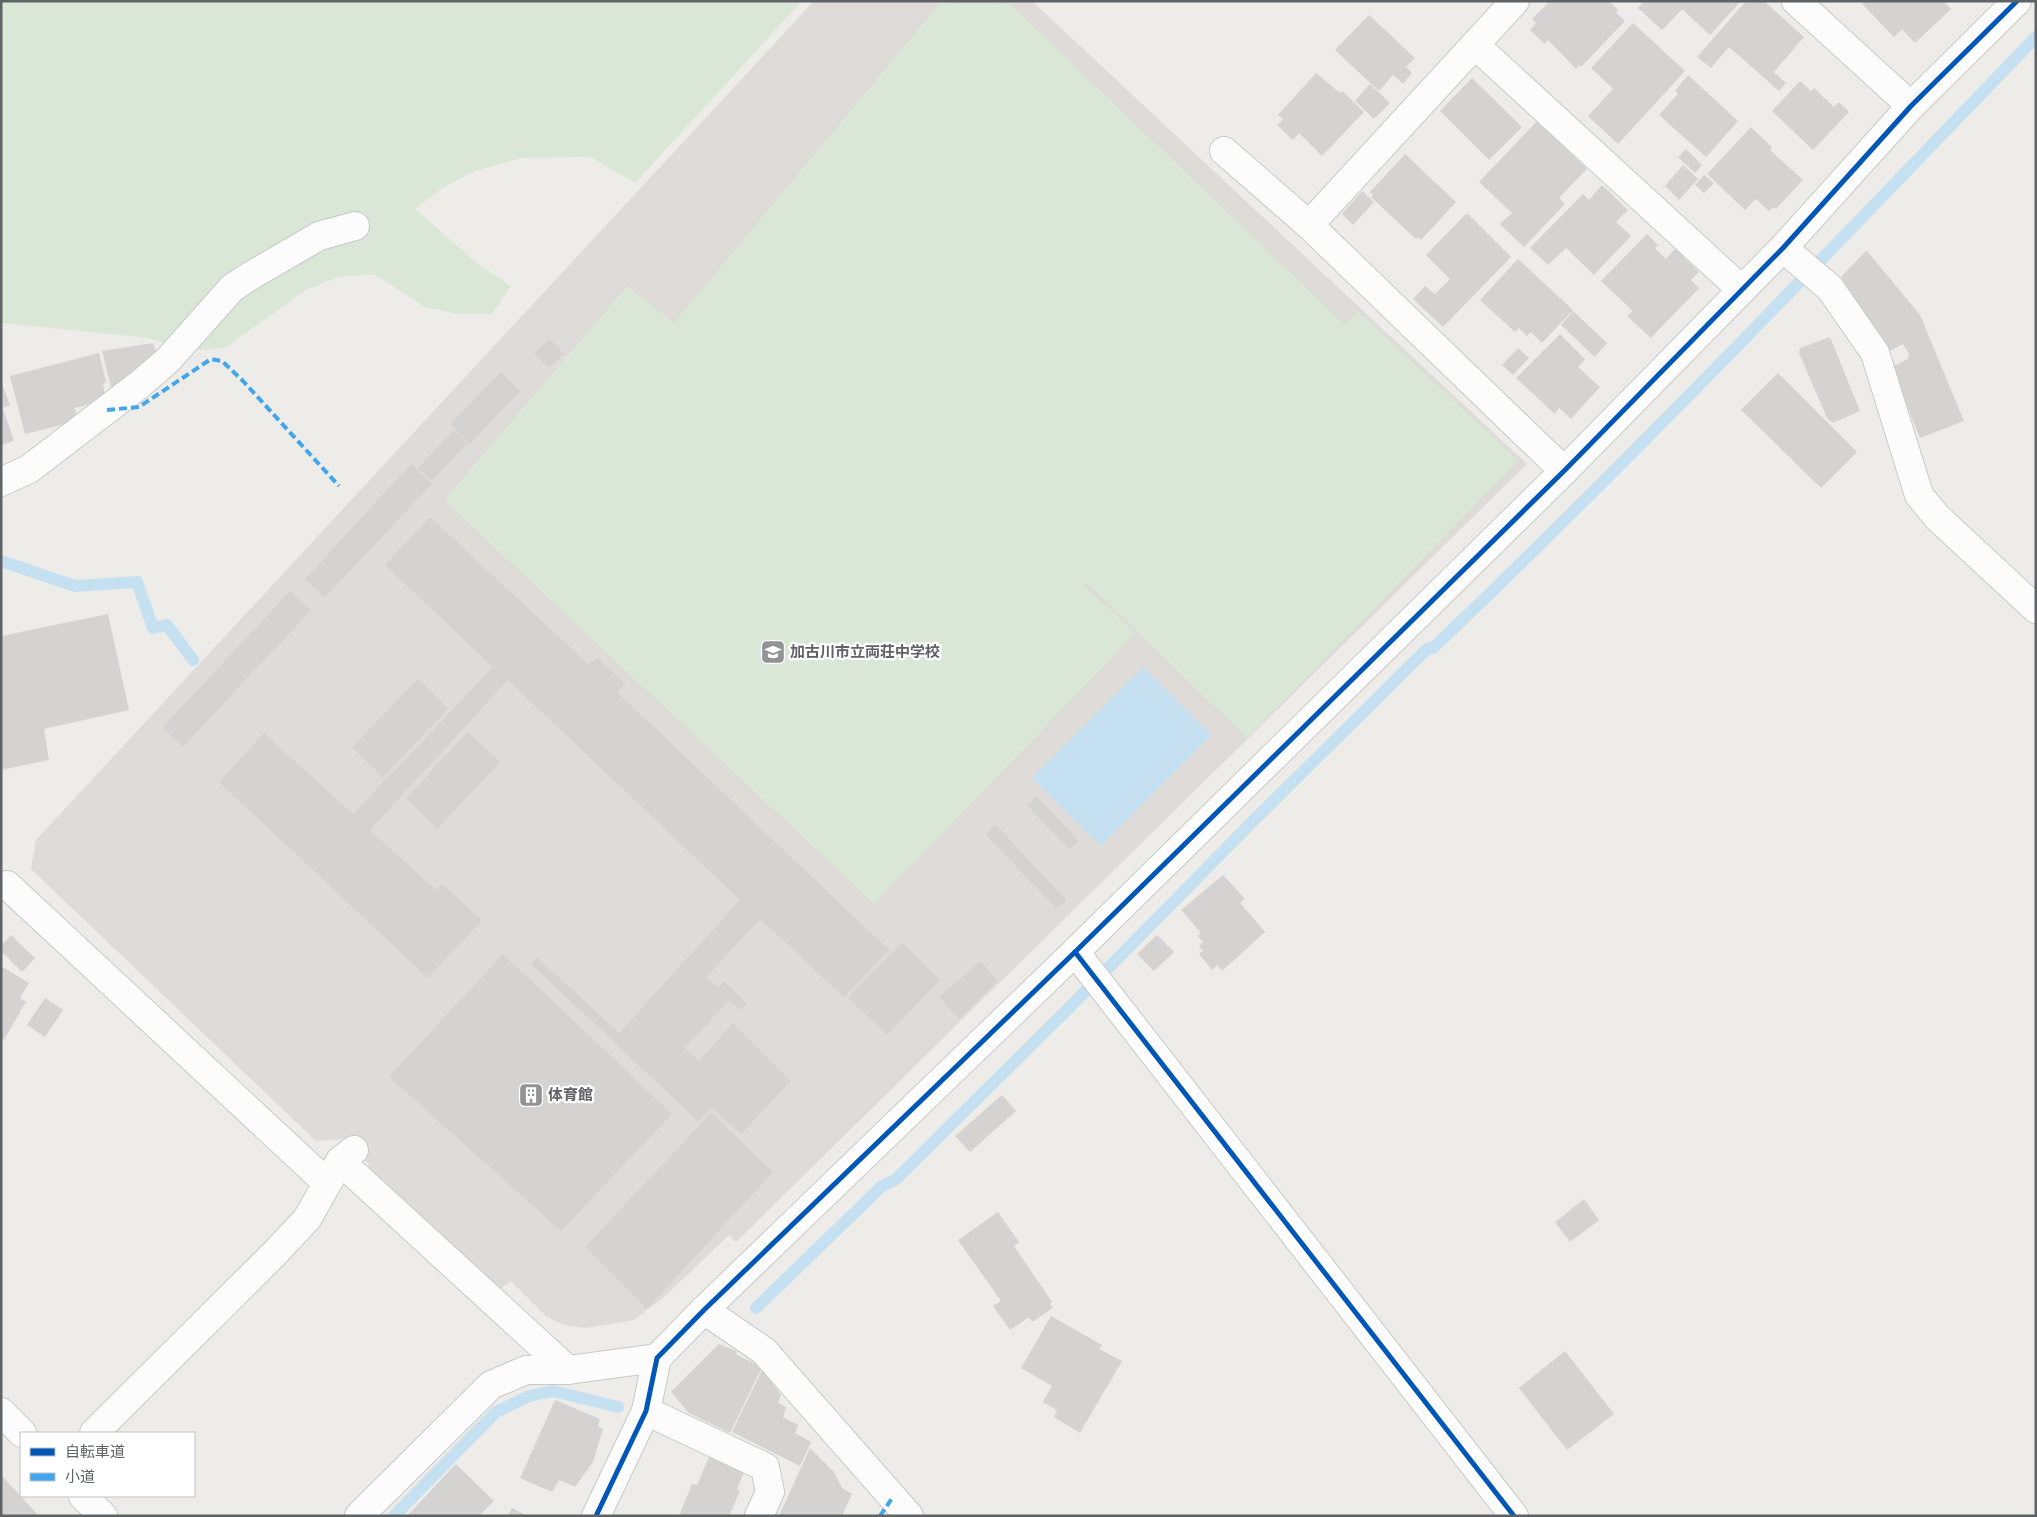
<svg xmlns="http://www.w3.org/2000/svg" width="2037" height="1517" viewBox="0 0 2037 1517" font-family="Jost,'Noto Sans JP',sans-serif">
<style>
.education{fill:#dedbd8}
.green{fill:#dae7d7}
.water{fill:#c5e0f1}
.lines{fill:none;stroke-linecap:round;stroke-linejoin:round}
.stream{stroke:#c5e0f1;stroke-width:12}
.building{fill:#d5d3d2}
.street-casing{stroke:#c9c9c9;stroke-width:30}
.secondary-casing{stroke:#c8c9c8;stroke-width:30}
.street{stroke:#fcfcfc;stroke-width:28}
.secondary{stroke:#fcfcfc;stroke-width:28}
.quiet{stroke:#41a6ee;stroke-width:4;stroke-dasharray:8 4;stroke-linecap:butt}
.cycleway-casing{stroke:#fff;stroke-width:8}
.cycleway{stroke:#0057b8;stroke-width:5}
.labels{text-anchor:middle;stroke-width:4.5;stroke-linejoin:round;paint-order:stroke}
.poi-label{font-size:15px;font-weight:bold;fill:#5f6366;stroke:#fff;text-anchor:start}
</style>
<rect width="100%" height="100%" fill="#eeece9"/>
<path class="education" d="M814 1H1032L1527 464 736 1242 729 1235 663 1298 634 1320 586 1328 564 1325 547 1317 511 1281 499 1290 368 1168 369 1164 342 1139 316 1141 31 869 36 840Z"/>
<g class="green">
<path d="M1 1H802L635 183 591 157 522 158 475 171 444 187 415 209 478 264 511 286 492 314H458L425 307 374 274 339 277 307 289 225 348 188 351 148 338 1 323Z"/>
<path d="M940 3 1010 4 1344 324 1358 311 1518 461 1247 738 1087 583 1084 586 1136 633 874 904 444 500 627 286 674 323Z"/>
</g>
<path class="water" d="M1143 667 1211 735 1101 846 1032 778Z"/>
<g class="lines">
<g class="stream">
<path d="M1 561 75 586 137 582 153 628 167 625 193 660"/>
<path d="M756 1308 882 1186 895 1180 1066 1011 1253 821 1427 649 1433 648C1640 451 1837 243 2036 37"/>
<path d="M394 1516 496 1412 529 1396 553 1391 618 1407"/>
</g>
</g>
<g class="building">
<path d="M1546 1H1609L1618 10 1616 12 1625 21 1581 67 1579 65 1576 69 1548 40 1545 44 1530 30 1536 23 1532 19 1548 3Z"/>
<path d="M1644 1H1741L1710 35 1682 9 1662 30 1638 8Z"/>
<path d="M1746 1H1764L1804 37 1774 72 1786 83 1779 91 1729 47 1711 68 1697 57Z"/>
<path d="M1865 1H1943L1951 9 1915 43 1902 29 1894 37 1862 4Z"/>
<path d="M1369 15 1415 58 1406 67 1412 73 1403 84 1393 75 1379 91 1335 50Z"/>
<path d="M1633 23 1685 71 1618 144 1588 116 1613 89 1591 68Z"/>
<path d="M1316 73 1340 93 1342 91 1364 112 1322 156 1299 133 1293 140 1277 125 1283 119 1278 115Z"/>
<path d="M1688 75 1738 121 1706 157 1659 115 1678 94 1675 91Z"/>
<path d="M1472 78 1522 127 1489 160 1440 111Z"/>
<path d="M1800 81 1811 91 1814 88 1834 107 1839 102 1849 112 1813 150 1772 111Z"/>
<path d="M1370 84 1390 103 1374 119 1355 101Z"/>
<path d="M1537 121 1587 169 1559 198 1565 204 1524 247 1500 224 1512 213 1479 182Z"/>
<path d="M1751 127 1772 147 1770 150 1803 180 1776 209 1774 207 1769 211 1756 199 1745 210 1707 174Z"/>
<path d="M1686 149 1702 165 1695 173 1678 157Z"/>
<path d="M1405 154 1456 202 1421 240 1418 237 1416 239 1371 197 1373 194 1370 192Z"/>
<path d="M1683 165 1698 179 1679 200 1665 186Z"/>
<path d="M1704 175 1714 183 1704 193 1695 185Z"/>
<path d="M1602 185 1628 210 1616 222 1631 236 1594 275 1566 248 1548 265 1530 248 1583 194 1589 200Z"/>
<path d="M1362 191 1374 202 1353 225 1342 214Z"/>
<path d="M1467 213 1511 257 1443 327 1413 299 1425 286 1435 294 1450 279 1426 255Z"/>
<path d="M1647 234 1658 245 1655 248 1666 259 1675 249 1699 272 1691 280 1699 288 1651 338 1627 316 1633 311 1601 281Z"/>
<path d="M1866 251H1867L1920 315 1964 421 1920 438 1892 369V367L1908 359 1909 354 1903 344 1888 352 1883 351 1866 315 1841 277Z"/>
<path d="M1518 259 1573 310 1542 343 1531 332 1527 336 1519 328 1515 332 1480 300Z"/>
<path d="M1573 311 1607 343 1595 357 1561 325Z"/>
<path d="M1560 334 1585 359 1578 367 1600 387 1571 419 1559 408 1555 414 1516 378Z"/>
<path d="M1830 337 1860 411 1833 423 1827 418 1799 353 1800 348Z"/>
<path d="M550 339 564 354 549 368 534 353Z"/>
<path d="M153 343 158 355 112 390 102 351Z"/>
<path d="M1518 348 1529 358 1513 375 1502 365Z"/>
<path d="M99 353 106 382 103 384 106 400 75 408 77 421 25 434 10 376Z"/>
<path d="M501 372 520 391 470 444 450 424Z"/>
<path d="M1778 373 1857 452 1821 488 1741 410Z"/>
<path d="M1 381 10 405 3 408 14 441 1 445Z"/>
<path d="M454 430 467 443 432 481 418 468Z"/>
<path d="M411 464 432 484 325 597 305 579Z"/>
<path d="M430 517 588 664 598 658 625 683 617 692 889 950 844 997 760 919 706 977 718 988 724 981 747 1004 741 1010 729 1000 685 1048 699 1061 733 1023 791 1081 741 1134 712 1107 698 1121 531 964 537 957 619 1033 740 900 508 680 370 830 436 890 442 884 482 920 428 978 219 782 264 733 353 814 493 667 385 565Z"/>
<path d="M290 591 311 610 183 747 162 728Z"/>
<path d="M108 614 129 710 44 729 49 760 1 770V636Z"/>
<path d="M418 679 448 709 383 777 352 747Z"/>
<path d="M468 732 500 762 437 829 406 798Z"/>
<path d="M1036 796 1079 841 1069 849 1027 805Z"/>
<path d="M994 825H996L1067 901 1056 908 986 835Z"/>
<path d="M1223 875 1245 899 1240 903 1265 932 1222 971 1217 965 1212 970 1199 954 1203 951 1199 946 1203 942 1198 936 1201 933 1181 910Z"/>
<path d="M11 935 35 958 22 972 1 951V946Z"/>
<path d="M1157 935 1174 952 1154 971 1137 954Z"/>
<path d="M902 943 940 980 887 1035 848 998Z"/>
<path d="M503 954 672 1114 561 1231 389 1077Z"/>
<path d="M980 961 998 981 959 1019 939 997Z"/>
<path d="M1 966 29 983 20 998 26 1002 4 1040 1 1038Z"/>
<path d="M45 998 63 1010 45 1037 27 1025Z"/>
<path d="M1002 1095 1016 1111 970 1152 955 1136Z"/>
<path d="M711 1113 773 1172 647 1309 585 1247Z"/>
<path d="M1584 1199 1599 1220 1570 1242 1555 1222Z"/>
<path d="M998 1212 1019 1242 1014 1246 1052 1302 1050 1304 1053 1308 1032 1322 1029 1317 1010 1330 993 1306 1001 1301 958 1240Z"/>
<path d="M1051 1316 1102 1345 1099 1349 1122 1361 1080 1433 1054 1417 1057 1410 1043 1402 1052 1386 1021 1368Z"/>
<path d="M719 1344 736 1351 737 1355 762 1367 730 1433 689 1413 671 1392Z"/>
<path d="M1565 1351 1614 1414 1567 1450 1519 1388Z"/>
<path d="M764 1371 781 1395 778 1403 786 1407 783 1417 798 1425 795 1433 811 1442 800 1466 732 1432 761 1372Z"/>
<path d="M555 1400 600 1419 598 1426 603 1429 593 1462 575 1487 559 1480 552 1492 520 1478Z"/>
<path d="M810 1448 834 1472 842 1488 852 1494 842 1516H779Z"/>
<path d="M709 1457 744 1472 737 1489 740 1491 729 1516H679L692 1484 697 1485Z"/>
<path d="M456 1464 494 1501 479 1516H407Z"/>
<path d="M3 1477 39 1516H1V1478Z"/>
<path d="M512 1508 528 1516H508Z"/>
</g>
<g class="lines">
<defs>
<g id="street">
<path d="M1515 1 1309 225 1564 471"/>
<path d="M1796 1 1911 106"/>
<path d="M1475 45 1742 290"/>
<path d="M1224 151 1309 225"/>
<path d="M1783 248 1830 288 1875 353 1919 495 1937 517 2036 609"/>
<path d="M1 482 29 469 139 385 168 360 232 288 252 275 319 236 355 226"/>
<path d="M1075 952 1514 1516"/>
<path d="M704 1310 764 1351 909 1516"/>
<path d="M646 1411 765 1467 770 1492 759 1516"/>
<path d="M1 1412 22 1433"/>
<path d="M83 1496 103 1516"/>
<path d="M596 1516 646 1411 657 1358"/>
</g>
<g id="secondary">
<path d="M7 885 327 1183"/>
<path d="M340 1161 568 1370"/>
<path d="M94 1433 274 1254 307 1219 340 1161 354 1150"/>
<path d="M359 1516 491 1385 526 1370H568L657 1358 704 1310 1075 952 1564 471 1783 248 1911 106 2017 1"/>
</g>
</defs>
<use href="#street" class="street-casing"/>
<use href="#secondary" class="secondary-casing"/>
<use href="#street" class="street"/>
<use href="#secondary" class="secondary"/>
<g class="quiet">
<path d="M107 410 139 407 211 359 222 361 243 381 339 486"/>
<path d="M880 1516 893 1497"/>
</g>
<defs>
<g id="cycleway">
<path d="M1075 952 1514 1516"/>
<path d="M596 1516 646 1411 657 1358 704 1310 1075 952 1564 471 1783 248 1911 106 2017 1"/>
</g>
</defs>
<use href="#cycleway" class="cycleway-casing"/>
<use href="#cycleway" class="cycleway"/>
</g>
<defs>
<symbol id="school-square" viewBox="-11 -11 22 22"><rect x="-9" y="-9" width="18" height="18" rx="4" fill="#919394" stroke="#fff"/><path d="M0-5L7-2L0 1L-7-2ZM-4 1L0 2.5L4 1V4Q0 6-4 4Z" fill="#fff"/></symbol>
<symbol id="building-square" viewBox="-11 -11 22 22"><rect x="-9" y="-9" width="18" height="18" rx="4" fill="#919394" stroke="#fff"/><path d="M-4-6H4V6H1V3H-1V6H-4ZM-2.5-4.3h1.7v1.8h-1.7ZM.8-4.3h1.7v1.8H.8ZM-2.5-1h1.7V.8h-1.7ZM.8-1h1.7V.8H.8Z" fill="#fff"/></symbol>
</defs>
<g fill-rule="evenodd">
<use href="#school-square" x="759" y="638" width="28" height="28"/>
<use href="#building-square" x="517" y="1081" width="28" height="28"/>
</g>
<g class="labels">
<g class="poi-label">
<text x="790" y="657">加古川市立両荘中学校</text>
<text x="548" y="1100">体育館</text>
</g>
</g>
<rect width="2037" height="1517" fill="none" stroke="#5f6366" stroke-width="5"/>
<rect x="20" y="1432" width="175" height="65" fill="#ffffff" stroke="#bfc1c2"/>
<rect x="30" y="1448" width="25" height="8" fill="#0057b8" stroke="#bfc1c2"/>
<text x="65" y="1457" font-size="15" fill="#5f6366">自転車道</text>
<rect x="30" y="1473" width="25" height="8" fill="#41a6ee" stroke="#bfc1c2"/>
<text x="65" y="1482" font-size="15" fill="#5f6366">小道</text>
</svg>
